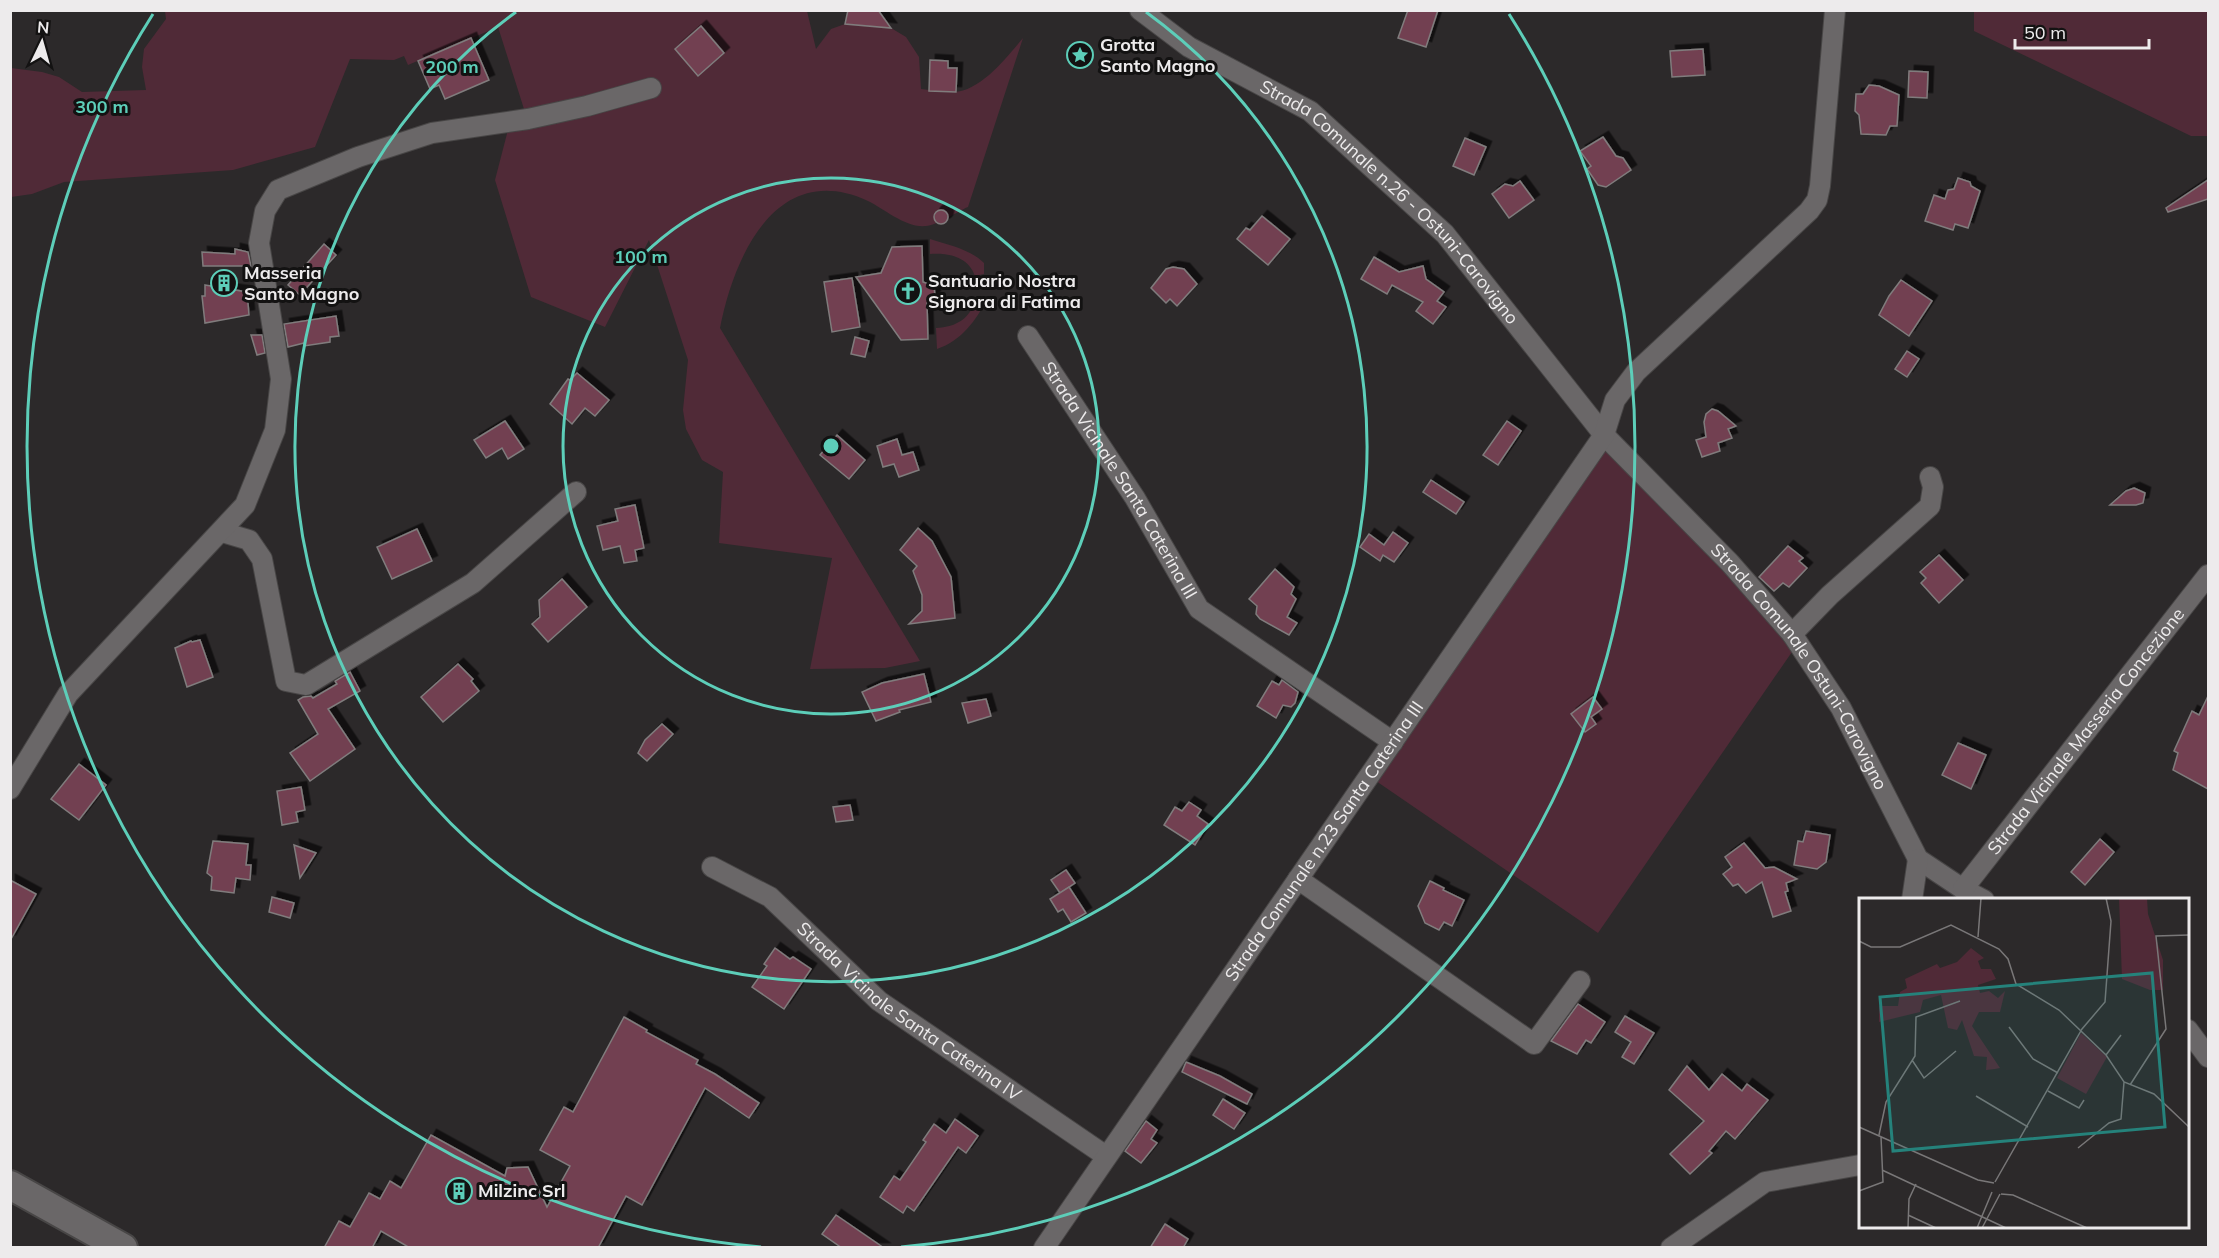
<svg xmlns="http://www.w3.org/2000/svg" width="2219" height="1258" viewBox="0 0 2219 1258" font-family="Mulish,sans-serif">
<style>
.green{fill:#502a37}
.building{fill:#724151;stroke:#807c7d;stroke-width:1.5;filter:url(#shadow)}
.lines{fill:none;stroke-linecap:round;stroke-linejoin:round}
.street-casing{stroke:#484646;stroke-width:22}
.secondary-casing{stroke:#484646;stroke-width:32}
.street{stroke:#6a6768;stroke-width:20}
.secondary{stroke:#6a6768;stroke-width:28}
.ring{fill:none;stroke:#5dceb9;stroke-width:3}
.labels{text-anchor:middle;stroke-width:6;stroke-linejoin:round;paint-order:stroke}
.poi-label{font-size:18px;font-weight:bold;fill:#edebec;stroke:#131212;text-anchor:start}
.street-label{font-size:18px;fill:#edebec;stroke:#131212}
.inset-road{fill:none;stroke:#797778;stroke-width:1.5}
.view{fill:#25827b;fill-opacity:0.15;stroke:#25827b;stroke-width:3}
.inset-edge{fill:none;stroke:#edebec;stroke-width:3}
.centre{fill:#5dceb9;stroke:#131212;stroke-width:3}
.ring-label{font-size:18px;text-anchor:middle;font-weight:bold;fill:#5dceb9;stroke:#131212;stroke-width:6;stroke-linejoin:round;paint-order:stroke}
</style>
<defs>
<filter id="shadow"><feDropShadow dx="5.5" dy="-5.5" stdDeviation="0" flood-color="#0009"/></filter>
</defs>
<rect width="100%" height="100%" fill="#2c292a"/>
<g class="green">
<path d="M165 11H807L816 49 831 29 845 24 891 28 906 37 919 57 921 89C932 90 943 92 954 92 981 91 1007 57 1023 38L968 207C958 211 936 226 926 226 905 228 885 209 868 201 777 159 734 256 720 328L920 661 885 668 810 669 832 558 719 543 723 472 702 460 686 429 683 410 688 360 649 240 605 327 531 297 495 180 509 126 524 122V109L498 27 408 65 404 56 394 60 350 59 315 147 233 170 64 182 32 194 11 197V68L42 72 59 77 82 92 146 90 142 67 144 49 166 19Z"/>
<path d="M1974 11H2208V136H2191L1974 31Z"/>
<path d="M930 239C948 245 970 249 984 263V274L975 276C968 256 948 253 930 254Z"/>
<path d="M976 298H987C977 320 961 341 937 349L936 328C957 327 971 318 976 298Z"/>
<path d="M1604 435 1794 649 1598 933 1376 781Z"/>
</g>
<g class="building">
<path d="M848 10H878L891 28 845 24Z"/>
<path d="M1408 10H1438L1426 47 1398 38Z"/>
<path d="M701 26 724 53 698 76 675 49Z"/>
<path d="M471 38 489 80 445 99 439 85 430 89 418 61Z"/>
<path d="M1703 49 1705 75 1672 77 1670 51Z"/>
<path d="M930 60 948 61V68H957L956 92 929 91Z"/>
<path d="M1909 71 1928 72 1927 98 1908 97Z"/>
<path d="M1869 85 1879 86 1899 95 1897 126H1890L1886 135 1861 134 1859 115 1855 111 1856 94H1863Z"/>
<path d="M1603 137 1616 156 1623 158 1631 170 1606 187 1598 185 1587 169 1591 166 1580 151Z"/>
<path d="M1465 138 1486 147 1474 175 1453 166Z"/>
<path d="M1958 178 1970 182 1971 186 1980 191 1968 228 1955 224 1953 230 1925 221 1934 195 1945 199 1948 190 1954 189Z"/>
<path d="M2208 180V199L2168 212 2166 208Z"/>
<path d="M1520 181 1534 200 1509 218 1492 194 1505 184 1513 186Z"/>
<circle cx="941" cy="217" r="7"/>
<path d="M1262 216 1290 239 1268 265 1237 239 1246 228 1250 230Z"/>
<path d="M324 244 336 255 300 295 288 285Z"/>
<path d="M922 246 923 282 934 286 935 296 927 303 928 339 901 340 856 277 881 273 892 247Z"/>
<path d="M235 249 248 252 251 266H203L202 252 235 254Z"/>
<path d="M1374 257 1399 272 1423 266 1426 279 1444 292 1437 301 1446 307 1433 324 1416 311 1423 302 1392 285 1387 294 1361 279Z"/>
<path d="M1173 267 1184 269 1197 284 1177 306 1170 299 1166 303 1151 288 1166 269Z"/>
<path d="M852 278 860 327 832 332 824 282Z"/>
<path d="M1901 280 1932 301 1909 336 1879 315 1889 296Z"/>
<path d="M205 285 247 292 249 315 205 323 202 296H205Z"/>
<path d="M336 316 339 336 330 337V342L304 346V343L288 347 284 324Z"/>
<path d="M251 335H262L265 353 257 355Z"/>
<path d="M855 337 869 341 865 357 851 354Z"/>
<path d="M1907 351 1919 359 1907 377 1895 369Z"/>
<path d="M577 373 609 400 595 416 585 408 572 424 550 404 568 379 570 380Z"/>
<path d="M1712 409 1718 411 1736 426 1728 429 1732 438 1718 443 1720 451 1702 457 1696 440 1706 437 1704 422 1706 414Z"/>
<path d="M505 421 524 449 508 459 502 448 486 458 474 440Z"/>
<path d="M1507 421 1521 431 1498 465 1483 455Z"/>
<path d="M837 435 865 460 849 479 820 455Z"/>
<path d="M897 439 902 455 913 452 919 470 899 477 894 464 883 467 877 446Z"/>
<path d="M1431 480 1464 502 1456 514 1423 492Z"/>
<path d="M2134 488 2145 493 2143 503 2136 505H2110L2126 491Z"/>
<path d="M635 505 644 548 635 550 637 561 624 563 620 546 603 550 597 526 618 521 615 509Z"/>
<path d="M918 528 932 541 951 577 955 618 909 624 922 611V595L913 571 917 566 900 550Z"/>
<path d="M417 529 432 561 392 579 377 547Z"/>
<path d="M1393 532 1408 543 1394 562 1383 555 1380 561 1360 547 1369 534 1384 545Z"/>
<path d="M1788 546 1803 558 1799 561 1807 568 1789 587 1783 583 1774 591 1759 577Z"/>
<path d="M1939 555 1963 580 1939 603 1921 583 1926 578 1920 572Z"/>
<path d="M1275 569 1294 587 1291 594 1296 599 1287 617 1297 623 1289 635 1260 619 1256 614 1257 606 1249 599Z"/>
<path d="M562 579 587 607 548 642 532 624 540 617 539 600Z"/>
<path d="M200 640 213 677 187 687 175 648 191 641 192 642Z"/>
<path d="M458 664 473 679 471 681 479 691 443 722 421 697Z"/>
<path d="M350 672 360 691 328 709 355 749 310 781 290 753 318 734 298 700 303 697 311 696 313 698 337 684 335 681Z"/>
<path d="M924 674 931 702 899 710 900 712 876 721 862 692 882 683Z"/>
<path d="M1282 680 1298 692 1295 703 1291 707 1283 705 1276 718 1257 706 1272 681 1279 685Z"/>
<path d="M2208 696V789L2173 770 2178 753 2174 751 2192 711 2199 715Z"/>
<path d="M1593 697 1602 709 1591 717 1596 724 1585 732 1571 714Z"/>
<path d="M986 699 991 716 968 723 962 703Z"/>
<path d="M662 724 673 734 647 761 638 753 645 740Z"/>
<path d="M1958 743 1986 755 1971 789 1942 775Z"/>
<path d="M79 764 106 785 79 820 51 799Z"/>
<path d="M301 787 305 810 296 812 298 822 282 825 277 791Z"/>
<path d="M1189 802 1201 810 1197 816 1208 824 1195 845 1164 825 1175 807 1182 811Z"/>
<path d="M850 805 853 820 836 822 833 807Z"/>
<path d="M1806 831 1830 835 1826 862 1817 869 1794 865 1798 841 1803 842Z"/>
<path d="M2100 839 2114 852 2085 885 2071 872Z"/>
<path d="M213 841 248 844 246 865H251L250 880 236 878 234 893 211 890 212 877 207 873Z"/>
<path d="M1744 843 1765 868 1774 867 1797 879 1786 883 1788 891 1785 892 1791 911 1773 917 1762 882 1746 893 1738 884 1733 886 1723 874 1732 867 1725 857Z"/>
<path d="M294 845 316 853 300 878Z"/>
<path d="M1066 870 1075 883 1060 893 1051 880Z"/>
<path d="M10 880 36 894 10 941Z"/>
<path d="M1430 881 1444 888 1443 890 1464 900 1452 926 1444 922 1439 930 1425 923 1418 906Z"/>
<path d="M1069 887 1086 913 1071 922 1063 909 1058 912 1050 899Z"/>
<path d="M272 897 294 903 290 918 269 912Z"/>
<path d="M775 948 790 959 793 957 811 969 784 1009 752 987 767 966 764 964Z"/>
<path d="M1578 1004 1605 1022 1591 1043 1586 1040 1577 1054 1551 1041Z"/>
<path d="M1625 1016 1654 1033 1634 1064 1622 1057 1631 1042 1615 1032Z"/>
<path d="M624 1017 647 1030 646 1032 698 1060 696 1064 715 1074 759 1103 749 1118 705 1088 642 1205 626 1196 598 1248H410L381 1231 372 1248H324L339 1221 350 1227 369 1193 380 1199 390 1181 401 1188 431 1135 505 1176 507 1168 528 1167 547 1207 570 1166 540 1150 564 1107 573 1112Z"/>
<path d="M1186 1062 1220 1076 1252 1094 1247 1104 1182 1072Z"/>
<path d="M1687 1066 1709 1090 1722 1074 1742 1091 1747 1084 1768 1100 1735 1139 1726 1131 1709 1151 1712 1153 1690 1174 1670 1154 1704 1121 1669 1090Z"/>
<path d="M1223 1099 1245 1113 1234 1129 1213 1115Z"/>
<path d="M955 1119 978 1136 966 1153 958 1147 914 1211 907 1206 903 1213 880 1197 894 1176 900 1180 926 1142 923 1140 934 1124 946 1133Z"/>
<path d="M1146 1121 1157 1130 1151 1139 1157 1143 1141 1163 1125 1151Z"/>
<path d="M836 1215 884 1248H842L822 1234Z"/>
<path d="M1165 1224 1188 1239 1183 1248H1150Z"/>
</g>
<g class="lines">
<defs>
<g id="street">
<path id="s1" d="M1140 10 1189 47 1310 111 1445 234 1604 435 1730 563 1792 634 1841 708 1918 859 1963 889 1984 900"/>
<path id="s2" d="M1028 336 1135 498 1199 609 1393 742"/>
<path d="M222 532 249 540 262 559 286 681 306 685 473 583 576 492"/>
<path d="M1792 634 1830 595 1930 506 1933 487 1930 477"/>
<path d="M10 789 68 694 245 505 275 430 281 379 259 243 265 211 278 190 358 157 432 133 528 119 587 106 651 88"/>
<path id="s3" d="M712 867 770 897 879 1001 1106 1156"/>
<path d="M1298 879 1534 1044 1580 981"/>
<path id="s4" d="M1963 889 2208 575"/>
<path d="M1912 900 1918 859"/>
<path d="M2188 1030 2208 1057"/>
<path id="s5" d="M1044 1248 1604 435 1615 400 1636 372 1809 211 1817 200 1820 186 1835 10"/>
<path d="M1671 1248 1765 1182 1860 1165"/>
</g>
<path id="secondary" d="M10 1185 123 1248"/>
</defs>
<use href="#street" class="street-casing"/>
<use href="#secondary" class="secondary-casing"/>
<use href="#street" class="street"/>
<use href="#secondary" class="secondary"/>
</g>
<g class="ring">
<circle cx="831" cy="446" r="268"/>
<path d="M1146 12A536 536 0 1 1 516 12"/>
<path d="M761 1247A804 804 0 0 1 153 14M1509 14A804 804 0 0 1 901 1247"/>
</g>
<defs>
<symbol id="sight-ring" viewBox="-11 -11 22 22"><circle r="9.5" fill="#131212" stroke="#5dceb9" stroke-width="1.5"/><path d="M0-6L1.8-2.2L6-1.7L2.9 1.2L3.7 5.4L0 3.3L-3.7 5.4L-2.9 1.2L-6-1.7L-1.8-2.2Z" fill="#5dceb9"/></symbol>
<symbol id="building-ring" viewBox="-11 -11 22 22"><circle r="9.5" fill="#131212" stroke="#5dceb9" stroke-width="1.5"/><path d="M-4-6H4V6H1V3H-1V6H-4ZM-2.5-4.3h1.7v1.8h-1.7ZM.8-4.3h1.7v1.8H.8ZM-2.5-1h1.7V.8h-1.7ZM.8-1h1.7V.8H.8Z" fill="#5dceb9"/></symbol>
<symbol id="church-ring" viewBox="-11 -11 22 22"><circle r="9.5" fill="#131212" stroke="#5dceb9" stroke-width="1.5"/><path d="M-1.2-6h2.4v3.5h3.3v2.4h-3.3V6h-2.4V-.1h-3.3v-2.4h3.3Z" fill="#5dceb9"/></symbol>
</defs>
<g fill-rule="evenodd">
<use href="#sight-ring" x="1065" y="40" width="30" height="30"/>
<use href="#building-ring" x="209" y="268" width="30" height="30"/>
<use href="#church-ring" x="893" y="276" width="30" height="30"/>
<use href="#building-ring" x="444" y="1176" width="30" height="30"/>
</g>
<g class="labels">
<g class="poi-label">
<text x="1100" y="51">Grotta<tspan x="1100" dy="21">Santo Magno</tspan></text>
<text x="244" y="279">Masseria<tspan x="244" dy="21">Santo Magno</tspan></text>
<text x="928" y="287">Santuario Nostra<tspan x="928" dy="21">Signora di Fatima</tspan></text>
<text x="478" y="1197">Milzinc Srl</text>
</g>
<g class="street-label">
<text dy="6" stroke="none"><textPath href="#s1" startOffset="318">Strada Comunale n.26 - Ostuni-Carovigno</textPath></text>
<text dy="6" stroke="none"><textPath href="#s2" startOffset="171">Strada Vicinale Santa Caterina III</textPath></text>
<text dy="6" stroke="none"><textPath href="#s1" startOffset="942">Strada Comunale Ostuni-Carovigno</textPath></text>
<text dy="6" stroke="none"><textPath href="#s4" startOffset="200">Strada Vicinale Masseria Concezione</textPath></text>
<text dy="6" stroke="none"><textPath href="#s5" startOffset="494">Strada Comunale n.23 Santa Caterina III</textPath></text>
<text dy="6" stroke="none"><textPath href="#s3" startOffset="246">Strada Vicinale Santa Caterina IV</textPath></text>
</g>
</g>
<g transform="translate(1859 898)">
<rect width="330" height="330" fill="#2c292a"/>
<path d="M260 0H288L289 16 304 62V92H291L263 81ZM112 50 125 60 119 63 122 71H132L137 81 119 87 121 95 130 93 139 100 146 93 141 114H120L113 128 141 170 136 171 127 172 128 159 115 158 103 122 98 132 89 130 82 97 64 102 61 114 20 124V108H39L41 94 48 90 46 81 78 66 81 70 98 64ZM222 135 248 159 227 196 198 180Z" fill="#502a37"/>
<path class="inset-road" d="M119 39 122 0M0 43 12 49H41L92 27 140 51 149 61 157 86 200 112 247 157 265 184 295 196 330 229M150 129 174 161 199 175M247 157 262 137M53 162 65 180 97 153M271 187 307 131 297 38 330 37M189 193 220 210 225 202M117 198 169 229M0 229 119 282 135 285M20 237 27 204 56 158 57 119 101 103M219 250 250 225 262 221 265 184M23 272 147 330M136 284 223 131 246 104 252 23 247 0M0 293 24 284 22 239M142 296 154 297 228 330M49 317 77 330M49 330 50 301 57 286M118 330 133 294M123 330 141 296"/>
<path class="view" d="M293 75 306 229 34 253 21 99Z"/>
<rect width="330" height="330" class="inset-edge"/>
</g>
<circle cx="831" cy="446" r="9" class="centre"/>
<g class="ring-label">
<text x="452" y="73">200 m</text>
<text x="102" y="113">300 m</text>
<text x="641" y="263">100 m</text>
</g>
<rect width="2219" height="1258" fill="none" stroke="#edebec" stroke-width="24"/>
<g transform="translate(42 42) rotate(5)" stroke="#131212" stroke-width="4.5" paint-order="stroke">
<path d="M0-4.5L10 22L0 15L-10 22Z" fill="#edebec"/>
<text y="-9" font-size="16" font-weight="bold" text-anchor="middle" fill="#edebec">N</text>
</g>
<path d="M2015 39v9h134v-9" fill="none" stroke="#edebec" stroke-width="3"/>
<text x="2024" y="39" font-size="18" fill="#edebec" stroke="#131212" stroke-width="4.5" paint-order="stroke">50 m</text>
</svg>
